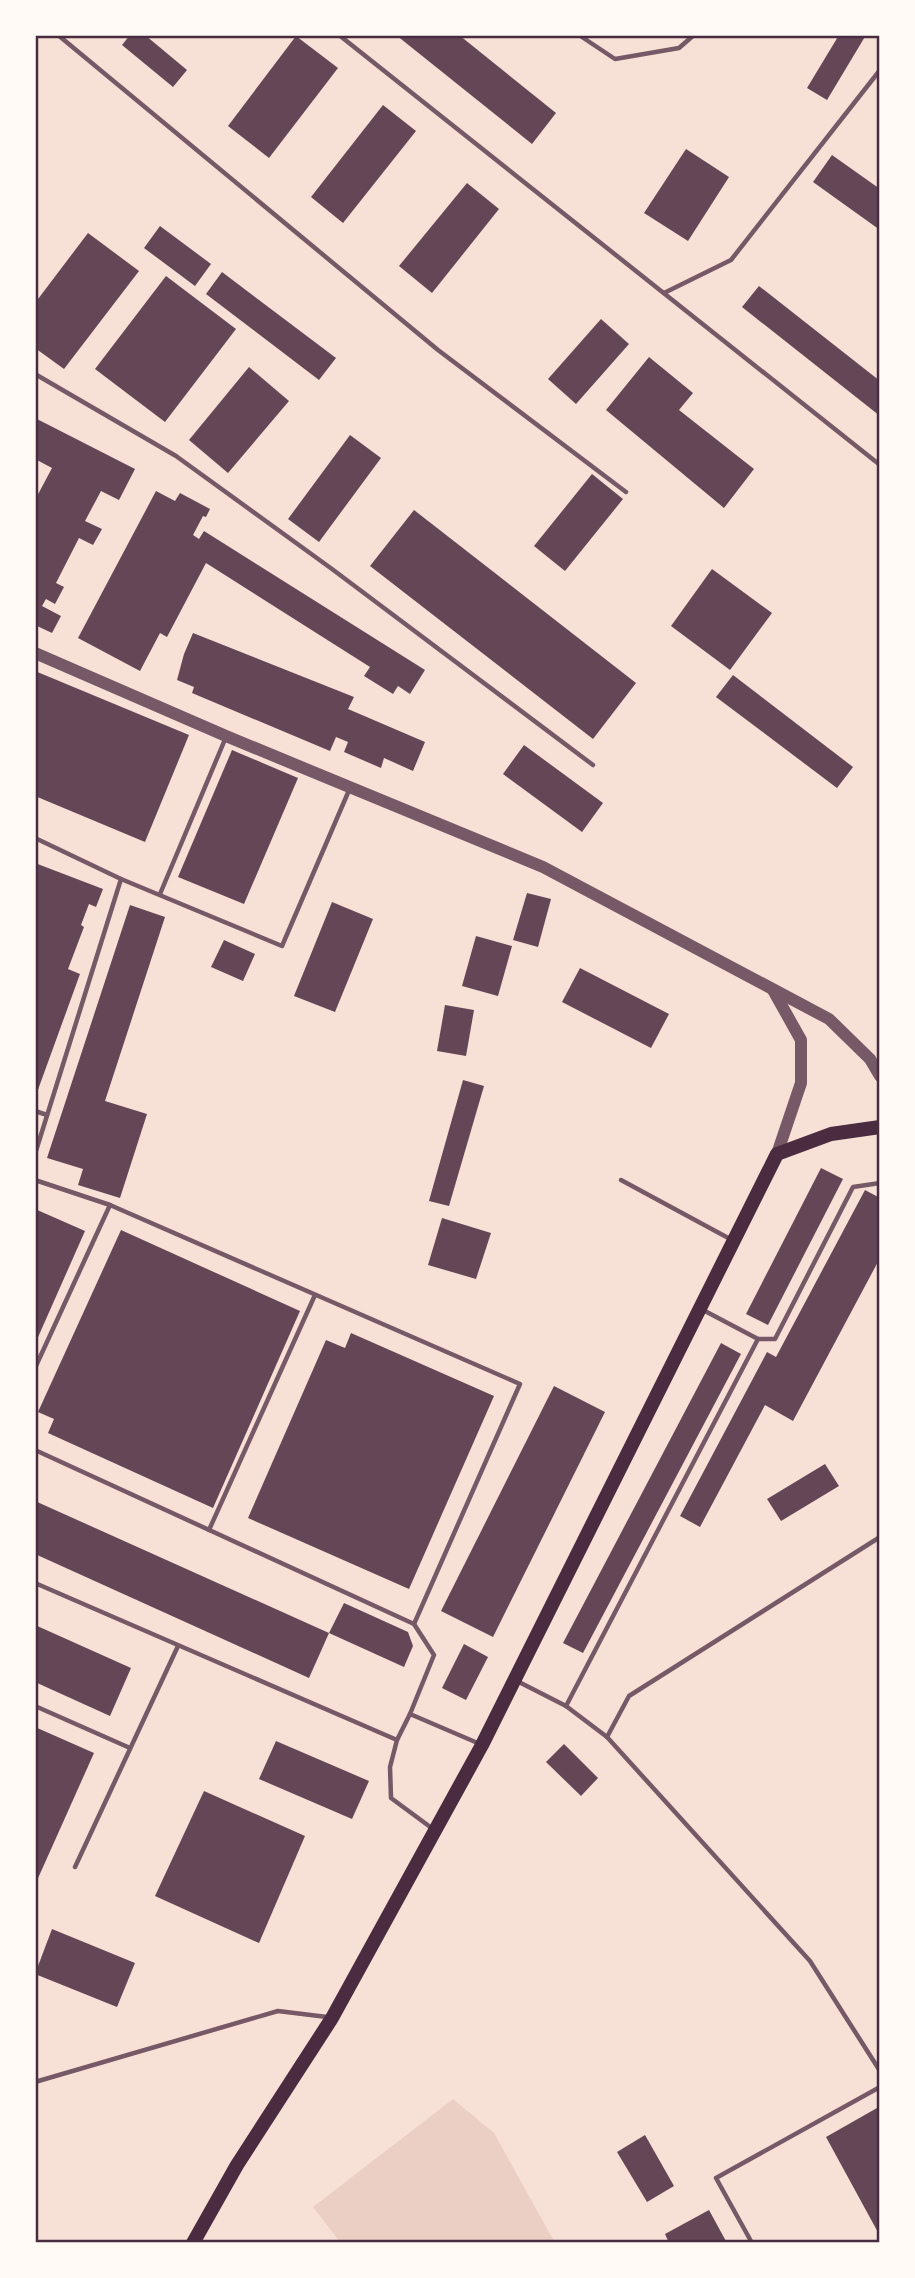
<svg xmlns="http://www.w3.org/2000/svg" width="915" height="2278" viewBox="0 0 915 2278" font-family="'Sofia Sans Condensed',sans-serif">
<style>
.green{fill:#ebcfc5}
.building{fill:#644757}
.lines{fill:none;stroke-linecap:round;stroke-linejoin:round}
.service{stroke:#755966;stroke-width:4.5}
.tertiary{stroke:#755966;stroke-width:12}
.secondary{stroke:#4a2c40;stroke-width:14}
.neatline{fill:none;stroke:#4a2c40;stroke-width:2.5}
</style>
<rect width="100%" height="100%" fill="#f7e1d7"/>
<path class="green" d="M453 2099 494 2133 555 2243 340 2242 313 2207Z"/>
<g class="building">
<path d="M130 35H145L187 70 173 87 122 45Z"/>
<path d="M396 35H459L556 113 532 144Z"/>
<path d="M839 35H866L827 100 807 88Z"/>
<path d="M296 36 338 68 269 158 228 126Z"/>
<path d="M383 105 416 131 343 223 311 197Z"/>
<path d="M686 149 729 177 688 241 644 213Z"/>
<path d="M832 155 880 189V230L813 182Z"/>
<path d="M467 183 499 209 432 293 399 266Z"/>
<path d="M160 226 211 264 195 286 144 248Z"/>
<path d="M88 233 139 271 64 369 35 348V303Z"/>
<path d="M222 272 336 358 319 380 206 294Z"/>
<path d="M166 276 236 329 165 422 95 369Z"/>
<path d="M759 286 880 381V416L742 307Z"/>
<path d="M601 319 629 344 576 404 548 379Z"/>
<path d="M649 357 693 393 679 410 754 469 724 508 606 410Z"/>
<path d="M249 367 289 401 228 473 189 440Z"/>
<path d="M35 418 135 469 119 500 101 491 85 521 102 529 93 545 79 538 56 583 64 587 55 604 46 599 42 606 61 616 52 633 35 625V500L52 468 35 459Z"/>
<path d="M350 435 381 458 319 542 288 519Z"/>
<path d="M592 474 623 499 565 571 534 546Z"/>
<path d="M156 491 175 501 180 493 210 509 206 517 203 516 193 535 199 539 204 531 425 670 410 694 398 686 393 694 364 676 370 667 206 563 167 637 160 633 140 671 78 638Z"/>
<path d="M414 510 636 683 593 739 370 566Z"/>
<path d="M712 569 772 613 730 670 671 626Z"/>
<path d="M193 633 354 697 348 709 425 742 413 771 384 758 381 768 344 752 348 742 336 737 330 751 192 693 194 687 177 680 184 654Z"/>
<path d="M35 671 189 735 145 842 35 796Z"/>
<path d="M733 675 853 767 837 788 716 697Z"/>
<path d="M524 745 603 803 582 832 503 774Z"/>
<path d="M232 750 298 778 244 904 178 877Z"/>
<path d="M35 863 103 889 96 907 89 904 81 925 84 927 68 969 80 974 35 1098Z"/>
<path d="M527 893 551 899 538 947 513 940Z"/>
<path d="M332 902 373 919 335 1012 294 996Z"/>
<path d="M130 905 165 917 105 1101 147 1114 120 1198 78 1185 83 1169 47 1158Z"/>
<path d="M476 936 512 946 498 996 462 986Z"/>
<path d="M224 940 255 954 243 981 211 967Z"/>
<path d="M580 968 669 1014 651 1048 562 1002Z"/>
<path d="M445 1005 474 1010 466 1056 437 1051Z"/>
<path d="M463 1080 484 1086 449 1206 429 1201Z"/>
<path d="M821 1168 843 1179 768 1325 746 1314Z"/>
<path d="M865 1190 880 1198V1258L793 1421 765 1405 700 1527 680 1516 767 1352 776 1357Z"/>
<path d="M35 1209 85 1231 35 1344Z"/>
<path d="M442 1218 491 1233 476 1279 428 1265Z"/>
<path d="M121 1230 300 1311 213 1508 48 1433 54 1419 38 1412Z"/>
<path d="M351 1333 494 1396 409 1589 248 1518 326 1340 345 1348Z"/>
<path d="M721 1343 741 1354 583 1653 563 1643Z"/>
<path d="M554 1386 605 1412 493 1637 441 1611Z"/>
<path d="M825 1464 839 1486 781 1521 767 1499Z"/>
<path d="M35 1501 329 1633 309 1678 35 1554Z"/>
<path d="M344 1603 408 1632 413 1646 404 1667 329 1633Z"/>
<path d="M35 1625 131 1668 110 1716 35 1682Z"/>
<path d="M464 1644 488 1657 466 1700 442 1688Z"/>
<path d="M35 1727 94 1753 35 1885Z"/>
<path d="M276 1741 369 1781 352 1819 259 1779Z"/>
<path d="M564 1744 598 1778 581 1796 546 1762Z"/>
<path d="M204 1791 305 1836 259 1943 155 1896Z"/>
<path d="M52 1929 135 1963 117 2007 35 1974Z"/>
<path d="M877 2108 880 2114V2236L826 2137Z"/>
<path d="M645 2135 674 2186 647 2202 617 2152Z"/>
<path d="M709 2210 727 2243H669L665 2234Z"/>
</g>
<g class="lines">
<g class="service">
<path d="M58 35 438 350 626 492"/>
<path d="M339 35 880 465"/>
<path d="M579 35 615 59 679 48 694 35"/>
<path d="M664 293 731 260 880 70"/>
<path d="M35 374 176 456 332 569 593 765"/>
<path d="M35 838 121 879 35 1154"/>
<path d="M121 879 282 946 350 788"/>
<path d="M160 894 226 737"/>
<path d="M35 1111 47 1115"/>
<path d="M35 1180 110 1205 35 1368"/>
<path d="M621 1180 732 1240"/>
<path d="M110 1205 520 1384 414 1624"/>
<path d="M703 1310 758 1339"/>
<path d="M35 1450 414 1624 434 1655 410 1714 480 1744"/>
<path d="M209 1530 315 1295"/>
<path d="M35 1583 397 1740 410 1714"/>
<path d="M517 1681 566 1706 607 1737 810 1961 880 2071"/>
<path d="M35 1706 130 1748"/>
<path d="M566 1706 758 1339H775L853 1187 880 1183"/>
<path d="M607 1737 629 1696 880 1537"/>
<path d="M397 1740 390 1767 391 1798 433 1829"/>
<path d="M75 1867 178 1646"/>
<path d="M35 2082 278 2011 327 2017"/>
<path d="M752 2243 716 2178 880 2087"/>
</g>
<g class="tertiary">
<path d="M35 653 226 736 543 867 829 1019 870 1059 880 1076"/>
<path d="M773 990 801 1040V1083L777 1154"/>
</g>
<path class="secondary" d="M193 2243 237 2165 332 2018 482 1745 777 1154 831 1134 880 1127"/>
</g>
<rect width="915" height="2278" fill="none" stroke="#fffaf5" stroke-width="74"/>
<rect x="37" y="37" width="841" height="2204" class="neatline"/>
</svg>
